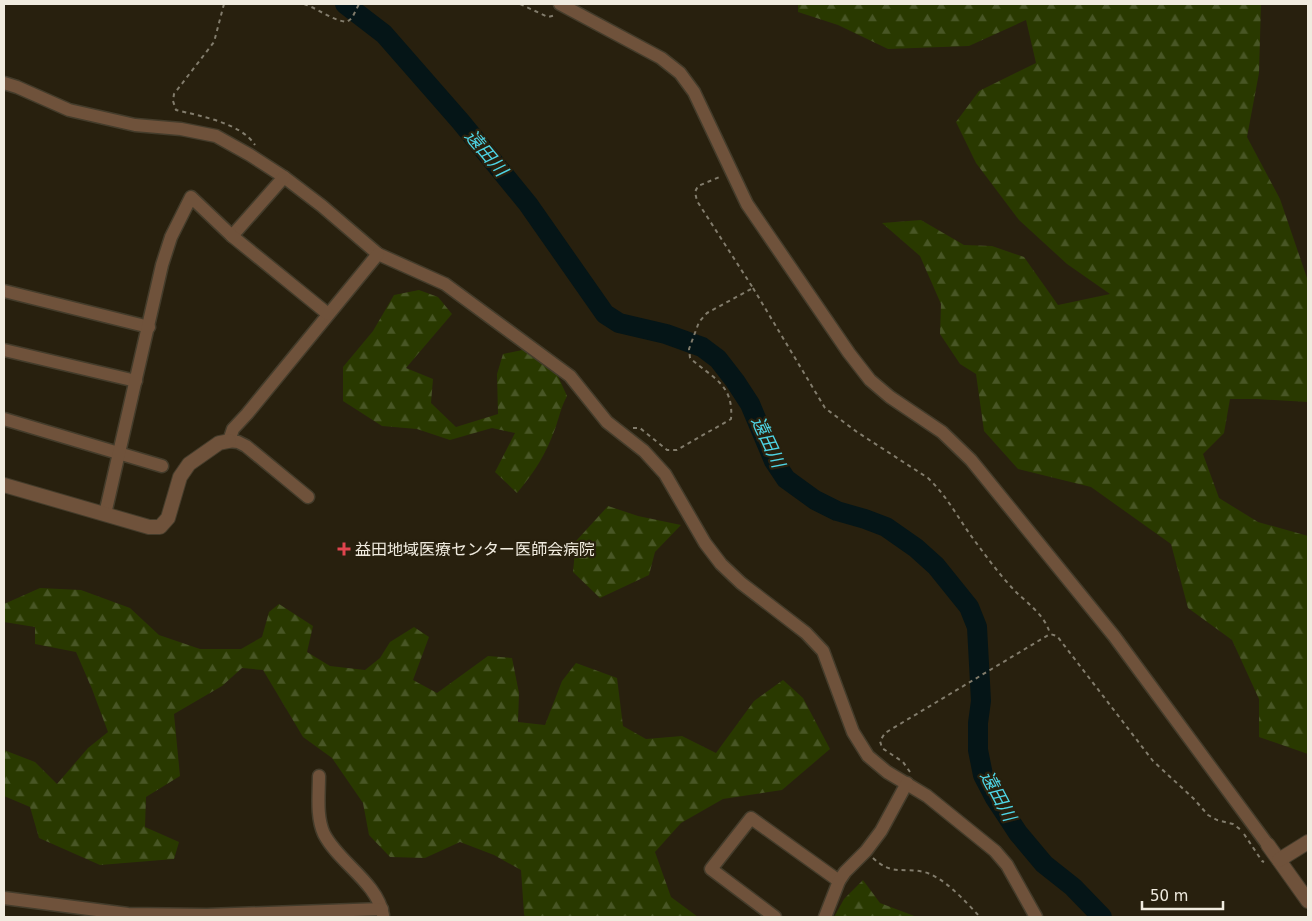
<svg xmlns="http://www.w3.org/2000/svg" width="1312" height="921" viewBox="0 0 1312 921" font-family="'DejaVu Sans','Noto Sans JP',sans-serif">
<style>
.forest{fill:url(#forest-firs)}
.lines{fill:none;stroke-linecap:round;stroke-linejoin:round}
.river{stroke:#051517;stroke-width:20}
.minor-casing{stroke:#443c2b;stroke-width:15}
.tertiary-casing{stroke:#443c2b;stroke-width:16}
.path{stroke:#827c6c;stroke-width:2;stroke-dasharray:4 4;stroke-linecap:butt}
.minor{stroke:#6f523b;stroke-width:12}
.tertiary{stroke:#6f523b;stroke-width:14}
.health-dot{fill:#e0444e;stroke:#28200e;stroke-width:2}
.labels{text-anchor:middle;stroke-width:4.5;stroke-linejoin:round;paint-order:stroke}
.poi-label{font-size:16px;fill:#f0ebdf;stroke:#28200e;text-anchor:start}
.water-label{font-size:18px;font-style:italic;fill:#4ed5e6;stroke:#28200e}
</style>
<defs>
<pattern id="forest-firs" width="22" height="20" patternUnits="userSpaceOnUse" patternTransform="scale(1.25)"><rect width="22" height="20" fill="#293900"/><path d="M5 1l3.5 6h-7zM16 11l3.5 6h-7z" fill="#485625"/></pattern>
</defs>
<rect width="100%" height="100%" fill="#28200e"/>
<g class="forest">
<path d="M798 4H1261L1259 73 1247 137 1280 199 1308 281V402L1257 399H1230L1224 433 1203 454 1219 498 1258 522 1308 536V754L1259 737V699L1232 640 1188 608 1171 544 1091 487 1018 469 984 431 976 374 960 364 940 334 941 304 920 256 882 223 921 220 964 245 992 246 1024 257 1058 305 1110 294 1067 264 1019 220 976 163 956 122 979 91 1036 63 1026 20 969 46 888 49 838 25 798 12Z"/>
<path d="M419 290 438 297 452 314 406 368 433 379 431 403 456 427 498 414 497 374 503 354 527 349 557 374 567 396C561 407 559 418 555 429 546 454 534 473 517 493L495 472 515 433 492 428 450 440 417 429 382 426 343 401V367L373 331 394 295Z"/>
<path d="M608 506 638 516 681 525 655 552 649 575 600 598 573 572 576 541Z"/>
<path d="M40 588 81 590 130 608 159 635 200 649H241L262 637 269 612 279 604 313 626 307 652 330 666 365 670 380 658 390 642 414 627 429 637 413 680 437 693 488 656 512 658 519 693 518 722 545 725 562 681 576 663 617 678 623 726 646 739 682 736 716 753 754 701 783 680 803 698 830 749 782 790 723 799 681 823 655 852 671 897 698 917H525L524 914 521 870 494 855 460 842 425 858 390 857 369 835 363 803 332 758 303 737 263 670 242 668 222 686 174 714 180 776 146 797 145 827 179 842 174 859 100 865 39 838 30 807 4 796V750L35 762 57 784 88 748 108 732 92 689 76 652 35 644V627L4 622V604Z"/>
<path d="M863 880 880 903 917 917H834L844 899Z"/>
</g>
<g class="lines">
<path class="river" d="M345 4 384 34 461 122 528 204 605 314 619 323 666 334 702 347 718 359 735 381 750 404 774 461 786 479 815 500 837 511 865 519 886 527 916 548 936 566 969 607 977 627 981 701 978 723V750L983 775 995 798 1018 833 1044 864 1073 887 1102 917"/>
<defs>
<g id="minor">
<path d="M560 4 661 58 680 73 694 92 747 204 849 353 870 380 890 397 942 432 971 460 1114 636 1268 845"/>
<path d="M4 83 17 87 69 110 135 125 181 129 216 136 250 155 284 177 322 206 378 254 445 284 570 376 607 422 644 451 665 474 705 543 721 564 741 583 806 633 823 651 853 732 868 756 887 772 927 796 995 851 1007 865 1036 917"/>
<path d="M232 236 284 177"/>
<path d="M4 291 149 327"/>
<path d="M4 350 136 381"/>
<path d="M4 419 162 466"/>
<path d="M308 497 246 446 238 442 229 441 233 429 247 414 378 254"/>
<path d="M105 514 162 265 171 237 191 197 232 236 328 314"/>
<path d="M319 776C319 794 316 817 324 834 339 863 377 882 383 915"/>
<path d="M4 898 128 914 207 915 382 909"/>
<path d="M775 917 711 869 751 818 839 881"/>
<path d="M825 917 839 881 845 872 866 851 881 831 907 783"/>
</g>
<g id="tertiary">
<path d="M4 485 149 527H160L168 518 180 477 189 464 219 443 229 441"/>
<path d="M1268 845 1308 901"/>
<path d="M1279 860 1308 842"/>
</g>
</defs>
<use href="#minor" class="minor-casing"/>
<use href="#tertiary" class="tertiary-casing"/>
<g class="path">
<path d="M224 4 214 42 174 94 173 101 176 110C200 116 241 123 255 145"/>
<path d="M304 4C319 9 331 20 347 22L352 18 359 4"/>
<path d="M520 4 548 17 556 15"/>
<path d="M753 288 825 408 857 432 928 478C945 494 956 514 969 533 983 552 1000 576 1017 593 1029 604 1046 617 1050 634"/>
<path d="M633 428H640L667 450H677L731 419C734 384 712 378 690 358L689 349 699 322 707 313 753 288 697 201 695 192 698 186 722 176"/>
<path d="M910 772 903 762 882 748 880 741 885 733 1050 634 1057 636 1153 761 1193 798 1208 815 1217 820 1233 824 1241 830"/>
<path d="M1244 834 1262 861 1264 862"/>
<path d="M873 858C892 876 902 867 924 872 944 877 966 902 980 917"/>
</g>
<use href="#minor" class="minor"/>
<use href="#tertiary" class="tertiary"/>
</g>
<path class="health-dot" d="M341.5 541.5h5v5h5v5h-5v5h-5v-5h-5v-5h5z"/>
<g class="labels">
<g class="poi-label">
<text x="355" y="555">益田地域医療センター医師会病院</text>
</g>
<g class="water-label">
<text transform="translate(486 153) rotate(50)" y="6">遠田川</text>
<text transform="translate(768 442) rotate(65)" y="6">遠田川</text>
<text transform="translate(998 796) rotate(62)" y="6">遠田川</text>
</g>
</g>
<rect width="1312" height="921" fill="none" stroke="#f0ebdf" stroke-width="10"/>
<path d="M1142 901v8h81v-8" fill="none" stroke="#f0ebdf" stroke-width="2.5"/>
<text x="1150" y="901" font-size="15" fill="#f0ebdf" stroke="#28200e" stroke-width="4" paint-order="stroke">50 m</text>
</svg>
